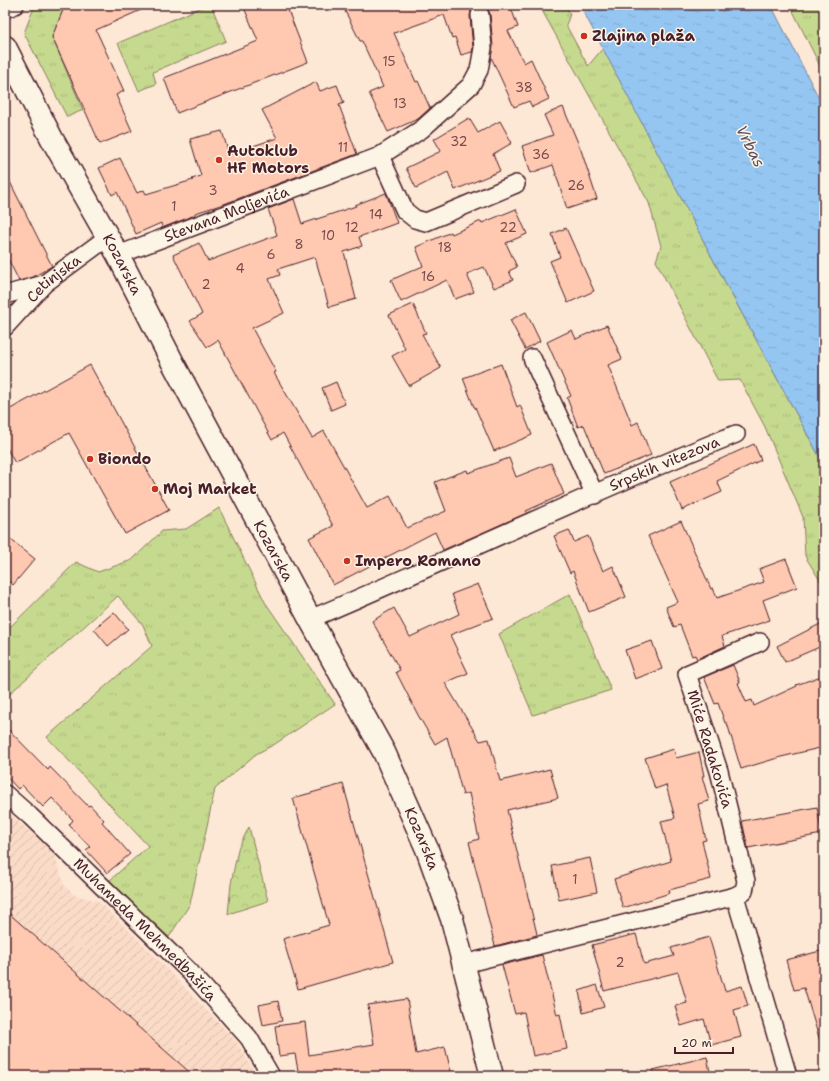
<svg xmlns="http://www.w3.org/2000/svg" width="829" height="1081" viewBox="0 0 829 1081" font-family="'Shantell Sans',sans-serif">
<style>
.industrial{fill:url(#industrial-furrows)}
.grass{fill:url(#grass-tufts);stroke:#887c5d}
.park{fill:url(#park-crowns);stroke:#887c5d}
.water{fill:url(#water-ripples);stroke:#7683a2}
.building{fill:#ffc9b1;stroke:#4a1f2b}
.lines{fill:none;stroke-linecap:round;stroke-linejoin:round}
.street-casing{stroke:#4a1f2b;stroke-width:20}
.secondary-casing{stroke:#4a1f2b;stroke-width:25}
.street{stroke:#fcf5e5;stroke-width:17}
.secondary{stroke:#fcf5e5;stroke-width:22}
.poi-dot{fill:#c8321e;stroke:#fcf5e5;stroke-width:1.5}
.labels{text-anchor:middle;stroke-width:3;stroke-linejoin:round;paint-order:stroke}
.number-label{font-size:13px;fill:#774a4c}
.poi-label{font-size:15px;font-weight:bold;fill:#4a1f2b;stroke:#fcf5e5;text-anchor:start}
.street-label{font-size:15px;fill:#4a1f2b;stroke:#fcf5e5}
.water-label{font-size:16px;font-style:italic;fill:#605166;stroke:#fcf5e5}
</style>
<defs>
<pattern id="industrial-furrows" width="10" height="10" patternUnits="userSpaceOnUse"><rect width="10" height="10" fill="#fadbc7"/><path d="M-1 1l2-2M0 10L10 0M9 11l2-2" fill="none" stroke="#d8bcab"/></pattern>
<pattern id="grass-tufts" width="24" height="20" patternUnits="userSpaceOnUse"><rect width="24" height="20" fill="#c6da8f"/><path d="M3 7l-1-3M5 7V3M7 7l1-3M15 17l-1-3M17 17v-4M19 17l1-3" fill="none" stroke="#acbb7c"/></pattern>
<pattern id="park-crowns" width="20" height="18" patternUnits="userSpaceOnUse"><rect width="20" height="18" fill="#c6da8f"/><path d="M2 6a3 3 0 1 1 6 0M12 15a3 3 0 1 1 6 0" fill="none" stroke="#acbb7c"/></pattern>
<pattern id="water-ripples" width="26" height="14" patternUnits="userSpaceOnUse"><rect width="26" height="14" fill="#94c6f1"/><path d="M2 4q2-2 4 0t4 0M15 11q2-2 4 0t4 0" fill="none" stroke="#81aacf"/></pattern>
</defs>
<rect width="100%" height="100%" fill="#fde8d5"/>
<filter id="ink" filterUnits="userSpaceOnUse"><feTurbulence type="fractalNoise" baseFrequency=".025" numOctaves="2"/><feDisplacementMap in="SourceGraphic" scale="8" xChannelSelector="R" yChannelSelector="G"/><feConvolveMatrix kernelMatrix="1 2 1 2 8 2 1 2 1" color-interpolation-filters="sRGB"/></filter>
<g filter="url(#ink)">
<path class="industrial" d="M5 810 54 853 64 885 74 895 98 901 147 948 236 1041 257 1076H5Z"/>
<g class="grass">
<path d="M35 5H65L52 37 83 110 67 117 24 33Z"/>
<path d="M207 5H211L226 41 153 72 156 84 139 91 118 43Z"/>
<path d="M539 5H565L570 14 566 25 588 66 603 48 726 284 824 465V587L805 556 803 517 765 427 740 380 718 381 656 261 661 246 649 203Z"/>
<path d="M790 5H824V74L822 70Z"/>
<path d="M219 508 265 602 335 704 275 744 256 754 215 789 190 904 169 937 108 882 148 846 47 737 152 646 143 625 118 596 7 696 5 694V632L76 562 98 572 132 560 162 531 186 529Z"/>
<path d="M570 594 611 690 533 715 499 634Z"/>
</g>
<path class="park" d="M249 827 268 901 228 914 231 884 238 849Z"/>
<path class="water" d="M580 5H771L824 108V465L726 284Z"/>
<g class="building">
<path d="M65 5H152L96 30 124 91 116 95 132 131 100 144 52 37Z"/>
<path d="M243 5H286L308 62 177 113 164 78 258 41Z"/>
<path d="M342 5H510L518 27 508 31 524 63 531 59 549 99 532 107 529 101 514 107 491 57 493 47 490 14 488 9 485 6 479 5 474 7 471 10 470 16 473 48 472 52 461 55 455 37 452 38 444 15 394 33 416 82 418 81 430 108 418 119 388 132 369 93 383 87 362 41H360Z"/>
<path d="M316 82 320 91 337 85 344 103 339 105 357 154 224 204 195 213V215L162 228 161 223 136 234 117 192 112 195 99 168 120 158 137 193 144 190 146 194 193 180 192 179 201 176 190 139 222 131 229 154 277 138 262 110Z"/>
<path d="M563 107 581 150 597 199 567 209 553 165 531 173 522 146 553 135 544 115Z"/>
<path d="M469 118 478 133 500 121 512 143 493 154 500 171 455 190 448 172 416 188 406 168 441 151 434 139Z"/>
<path d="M5 172 52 266 33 277 19 281 5 253Z"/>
<path d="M386 193 397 223 359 237 362 246 344 252 356 299 329 307 315 257 278 269 280 275 269 279 284 313 252 328 276 372 274 373 312 438 324 431 367 508 390 496 407 528 446 511 435 482 467 470 468 473 509 458 516 477 551 463 564 494 526 511 527 513 443 550 435 532 333 585 309 538 333 526 283 433 272 440 218 340 207 347 190 321 202 314 173 255 199 243 208 261 277 235 268 209 294 199 302 224 356 206 355 205Z"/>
<path d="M516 209 527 234 506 243 517 267 509 271 513 280 494 288 484 267 467 274 474 292 455 299 447 280 401 302 391 280 423 266 416 247 451 232 452 234 481 221 482 223Z"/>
<path d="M566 228 594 291 568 303 550 261 560 257 552 234Z"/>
<path d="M413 304 426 333 422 334 441 368 409 386 392 356 405 349 389 315Z"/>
<path d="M526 312 540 341 525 349 510 320Z"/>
<path d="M607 325 622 359 608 365 632 425 638 422 651 455 604 474 584 425 578 427 567 398 571 396 547 342 572 330 576 339Z"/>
<path d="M501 364 517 407 520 405 532 435 494 451 475 407H474L463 378Z"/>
<path d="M90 365 169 510 125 534 69 433 15 463 5 445V412Z"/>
<path d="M336 382 345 404 331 410 322 388Z"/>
<path d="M754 444 761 460 717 481 722 492 682 510 670 482Z"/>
<path d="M681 521 711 589 713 588 717 598 764 582 759 569 786 559 797 587 763 600 770 620 722 636 725 646 697 659 695 655 692 656 680 625 674 627 666 607 678 602 648 536Z"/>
<path d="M569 530 574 542 588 536 603 571 613 566 626 597 589 612 573 571 570 573 554 536Z"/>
<path d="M5 535 35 559 13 585 5 578Z"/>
<path d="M478 584 493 618 450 635 468 673 445 683 480 741 489 739 500 781 550 769 558 798 507 810 537 934V935L495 946 469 842 479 839 469 793 463 795 447 737 435 744 418 715 396 672 400 670 372 621 394 608 410 637 459 614 452 594Z"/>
<path d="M114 612 128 629 108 646 94 629Z"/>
<path d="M824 622V645L785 662 777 646Z"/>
<path d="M652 641 662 669 635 679 625 650Z"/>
<path d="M733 665 740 682 738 683 746 702 752 700 754 706 797 686 796 685 824 675V747L781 757 741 769 727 723H725L718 703 715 704 704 677Z"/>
<path d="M5 726 48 770 50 767 88 806 90 805 104 820 102 822 130 854 107 873 86 850 90 847 69 825 73 820 52 798 43 807 22 785 18 789 5 775Z"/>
<path d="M674 749 676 758 699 752 704 776H702L709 801 698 804 706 840 702 841 711 879 669 890 670 893 623 908 614 879 671 861 661 821 675 818 666 785 655 789 645 758Z"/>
<path d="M343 784 393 962 298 989 283 939 329 925 293 798Z"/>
<path d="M817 807 822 834 748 848 742 821Z"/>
<path d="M590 858 597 892 559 900 552 866Z"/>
<path d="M5 910 194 1076H5Z"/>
<path d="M636 934 644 964 674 956 671 948 709 937 725 991 742 986 748 1006 734 1010 741 1037 711 1045 704 1019 681 1026 675 1006 687 1003 678 972 604 991 592 945Z"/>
<path d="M824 950V1040L820 1041 804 988 794 990 786 960Z"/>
<path d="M542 955 557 1015 560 1014 567 1049 533 1056 524 1012 515 1014 502 965Z"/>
<path d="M597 985 604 1007 583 1013 579 991Z"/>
<path d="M407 999 416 1054 445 1047 452 1076H299L295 1054 279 1056 275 1026 305 1022 309 1055 374 1044 368 1005Z"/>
<path d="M278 1001 282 1021 263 1025 259 1005Z"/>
<path d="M707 1057 710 1072 693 1076H654L653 1070Z"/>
</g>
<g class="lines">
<defs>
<g id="street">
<path d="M5 9 15 5"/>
<path d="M380 156 405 211 415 219 426 222 516 184"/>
<path id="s1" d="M118 255 380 156 422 129 471 85 479 70 483 48 480 15"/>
<path d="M5 295 44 284"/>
<path id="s2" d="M5 327 44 284 108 237"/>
<path d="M532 358 595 495"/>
<path id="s3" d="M310 619C453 559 592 491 736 434"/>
<path id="s4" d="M5 794 30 816 190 972 249 1038 271 1076"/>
<path d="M735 896 788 1076"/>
<path d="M464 964 735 896 744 891 746 881 719 771 687 674 760 642"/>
</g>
<g id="secondary">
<path id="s5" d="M5 47 52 139 118 255 174 365 310 619 384 752 427 849 452 919 492 1076"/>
</g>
</defs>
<use href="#street" class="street-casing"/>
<use href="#secondary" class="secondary-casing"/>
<use href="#street" class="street"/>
<use href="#secondary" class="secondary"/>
</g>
</g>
<g class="poi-dot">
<circle cx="584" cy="36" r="4"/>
<circle cx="219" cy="160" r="4"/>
<circle cx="90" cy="459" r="4"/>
<circle cx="155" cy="489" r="4"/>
<circle cx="347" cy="561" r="4"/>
</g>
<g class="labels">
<g class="number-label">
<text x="389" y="66">15</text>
<text x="524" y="92">38</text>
<text x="400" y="108">13</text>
<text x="459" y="146">32</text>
<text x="343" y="152">11</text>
<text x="541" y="159">36</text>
<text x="576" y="190">26</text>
<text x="213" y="195">3</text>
<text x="174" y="211">1</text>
<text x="376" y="219">14</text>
<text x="352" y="232">12</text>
<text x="508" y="232">22</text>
<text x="328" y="240">10</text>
<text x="299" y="249">8</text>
<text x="445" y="252">18</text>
<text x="271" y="259">6</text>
<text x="240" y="273">4</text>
<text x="428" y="281">16</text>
<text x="206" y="289">2</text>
<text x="575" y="884">1</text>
<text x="620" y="967">2</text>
</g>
<g class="poi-label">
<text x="592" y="41">Zlajina plaža</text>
<text x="227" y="156">Autoklub<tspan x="227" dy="17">HF Motors</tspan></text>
<text x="98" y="464">Biondo</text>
<text x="163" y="494">Moj Market</text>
<text x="355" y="566">Impero Romano</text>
</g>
<g class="street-label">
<text dy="5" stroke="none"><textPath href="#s1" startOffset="116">Stevana Moljevića</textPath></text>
<text dy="5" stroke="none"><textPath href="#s5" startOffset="247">Kozarska</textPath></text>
<text dy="5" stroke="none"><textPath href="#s2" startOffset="69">Cetinjska</textPath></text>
<text dy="5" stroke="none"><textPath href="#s3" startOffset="387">Srpskih vitezova</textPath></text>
<text dy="5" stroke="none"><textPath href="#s5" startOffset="571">Kozarska</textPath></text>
<text transform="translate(710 749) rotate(73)" y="5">Miće Radakovića</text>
<text dy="5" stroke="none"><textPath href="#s5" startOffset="895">Kozarska</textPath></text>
<text dy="5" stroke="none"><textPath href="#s4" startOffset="195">Muhameda Mehmedbašića</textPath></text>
</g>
<g class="water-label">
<text transform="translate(751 146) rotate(63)" y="6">Vrbas</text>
</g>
</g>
<rect width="829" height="1081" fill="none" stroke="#fcf5e5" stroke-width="20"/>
<rect x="10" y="10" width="809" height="1061" fill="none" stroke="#4a1f2b" stroke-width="1.5" filter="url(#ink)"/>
<path d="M675 1047v6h58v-6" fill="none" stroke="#4a1f2b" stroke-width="2"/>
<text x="681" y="1047" font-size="12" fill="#4a1f2b" stroke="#fcf5e5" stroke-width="3" paint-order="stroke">20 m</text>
</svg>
